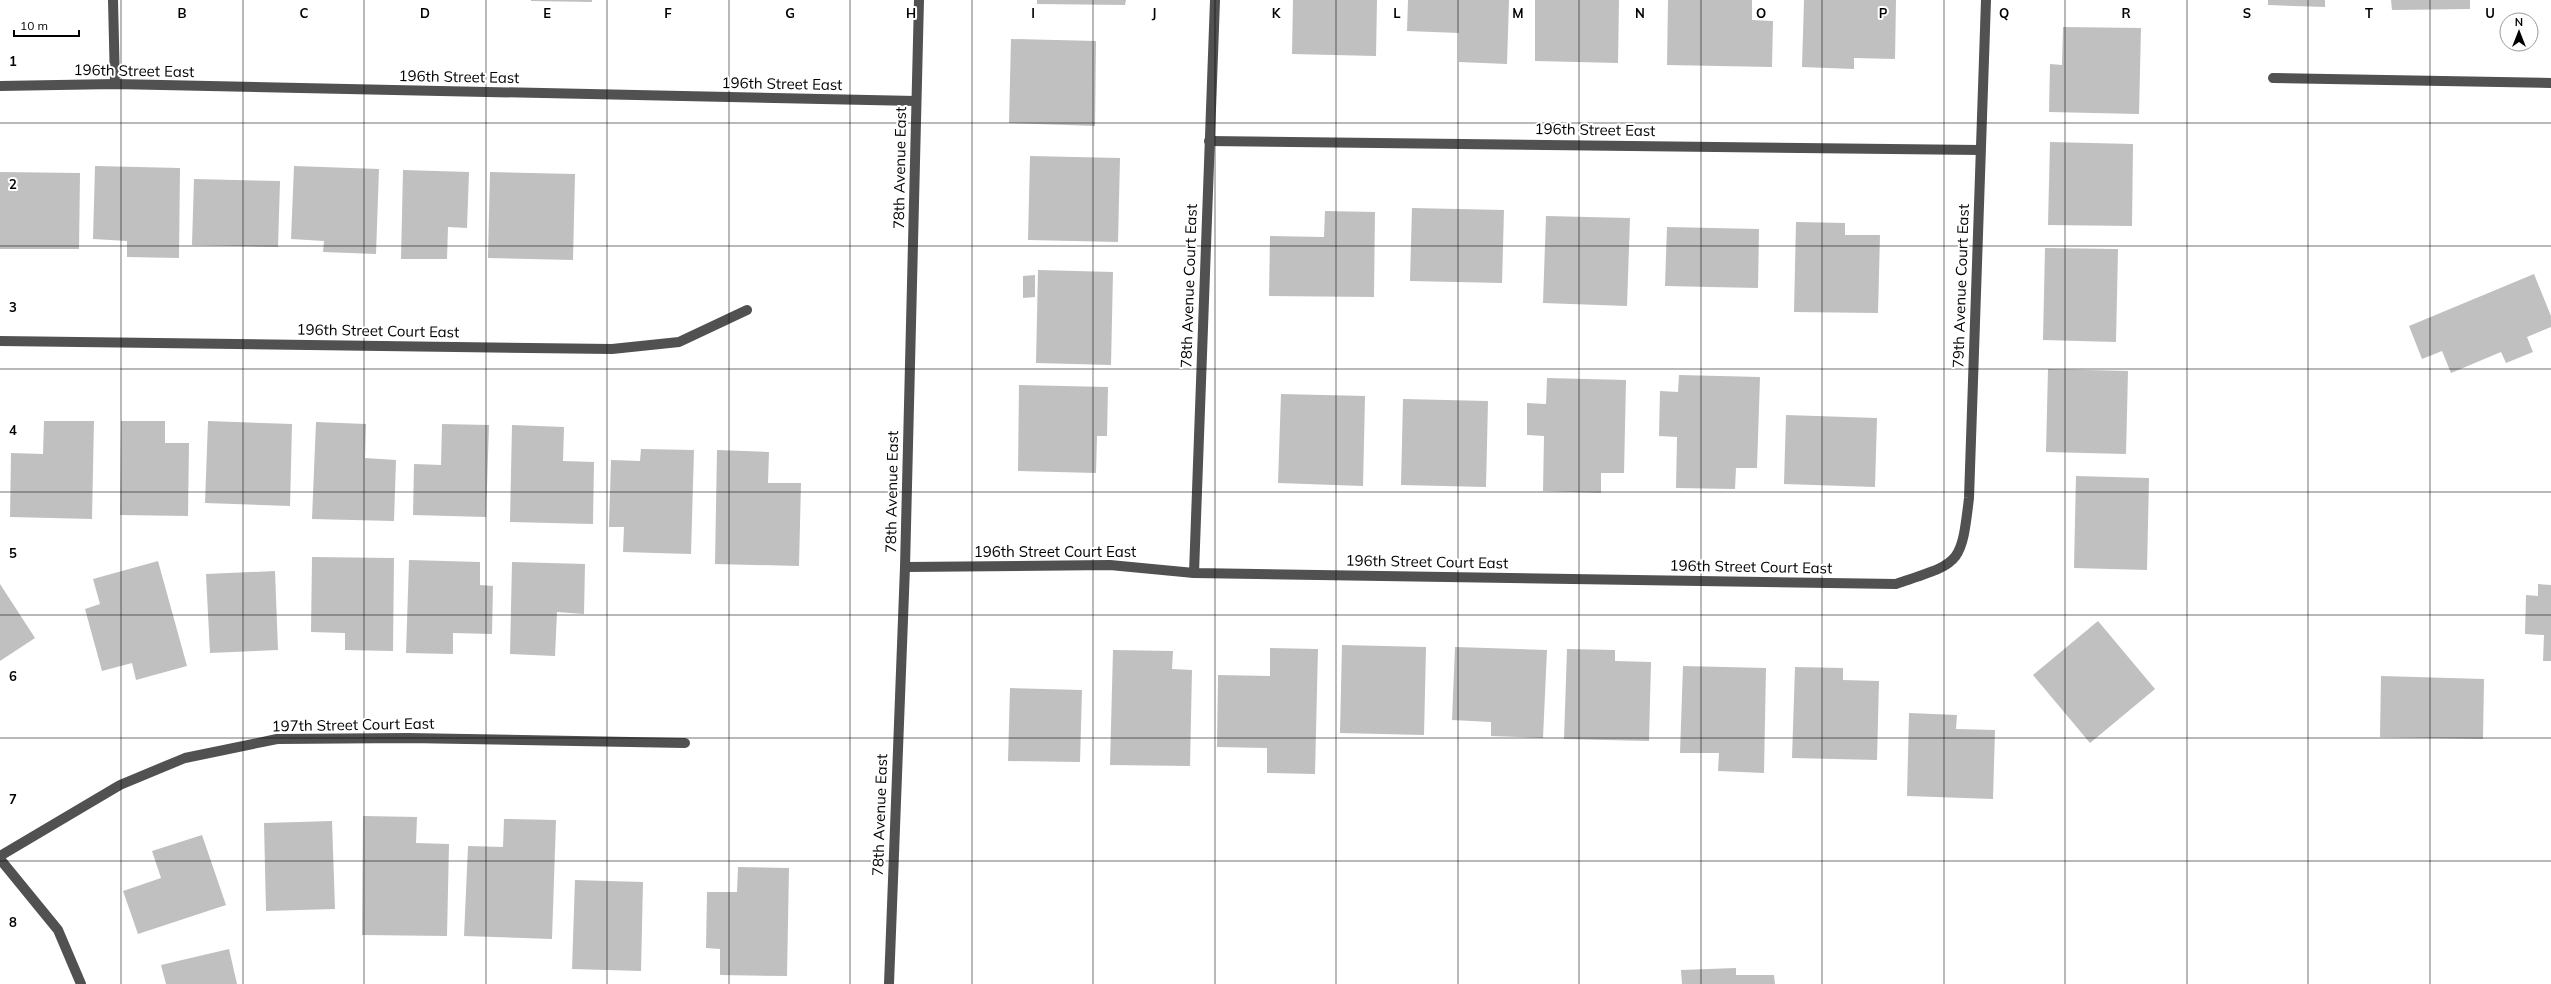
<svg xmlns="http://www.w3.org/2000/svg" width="2551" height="984" viewBox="0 0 2551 984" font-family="Mulish,sans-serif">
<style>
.building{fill:#c0c0c0}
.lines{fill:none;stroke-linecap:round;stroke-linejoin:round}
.minor{stroke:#515151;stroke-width:10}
.grid{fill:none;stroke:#000;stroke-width:1;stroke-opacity:0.55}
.labels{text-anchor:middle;stroke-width:4;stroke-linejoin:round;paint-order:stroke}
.street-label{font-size:15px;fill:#000;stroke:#fff}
.grid-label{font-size:13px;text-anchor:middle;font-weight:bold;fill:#000;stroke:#fff;stroke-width:4;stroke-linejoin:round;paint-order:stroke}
</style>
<rect width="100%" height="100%" fill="#fff"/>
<g class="building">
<path d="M531 0H592V2L531 1Z"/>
<path d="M1037 0H1126L1125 5 1037 4Z"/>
<path d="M1293 0H1377L1376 56 1292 54Z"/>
<path d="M1408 0H1509L1507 64 1459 62V33L1407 31Z"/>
<path d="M1535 0H1619L1618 63 1535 61Z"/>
<path d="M1668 0H1752V20L1773 21 1772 67 1667 65Z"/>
<path d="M1804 0H1896L1895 59 1854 58V69L1802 67Z"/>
<path d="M2268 0H2325V7L2268 5Z"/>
<path d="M2391 0H2470V9L2392 10Z"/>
<path d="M2063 27 2141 28 2139 114 2049 112 2050 64 2062 65Z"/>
<path d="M1011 39 1096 41 1095 126 1009 123Z"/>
<path d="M2050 142 2133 144 2132 226 2048 225Z"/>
<path d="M1030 156 1120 158 1118 242 1028 240Z"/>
<path d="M95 166 180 168 179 258 127 257V241L93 239Z"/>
<path d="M294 166 379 169 376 254 323 252 324 241 291 239Z"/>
<path d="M403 170 469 172 467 228 448 227 447 259H401Z"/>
<path d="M0 172 80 173 79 249H0Z"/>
<path d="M490 172 575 174 573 260 488 258Z"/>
<path d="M194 179 280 181 278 247 192 245Z"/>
<path d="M1412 208 1504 210 1502 283 1410 281Z"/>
<path d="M1325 211 1375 212 1374 297 1269 296 1270 236 1324 237Z"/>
<path d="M1546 216 1630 218 1627 306 1543 303Z"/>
<path d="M1796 222 1845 223V235H1880L1878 313 1794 312Z"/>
<path d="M1667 227 1759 229 1758 288 1665 286Z"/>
<path d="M2045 248 2118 249 2116 342 2043 340Z"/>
<path d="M1038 270 1113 272 1111 365 1036 363Z"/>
<path d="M2534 274 2551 316V327L2527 337 2533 352 2506 363 2501 352 2451 373 2442 351 2422 359 2409 326Z"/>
<path d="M1035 275V297L1023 298V276Z"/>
<path d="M2048 369 2128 371 2126 454 2046 452Z"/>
<path d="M1679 375 1760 377 1757 468H1736L1735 489 1676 488 1677 437 1659 436 1660 391 1678 392Z"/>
<path d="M1547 378 1626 380 1624 473H1601V493L1543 491 1544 436 1527 435V403L1546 404Z"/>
<path d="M1019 385 1108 387 1107 436H1097L1096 473 1018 471Z"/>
<path d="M1281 394 1365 396 1363 486 1278 483Z"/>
<path d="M1403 399 1488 401 1486 487 1401 485Z"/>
<path d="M1786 415 1877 418 1875 487 1784 484Z"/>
<path d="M44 421H94L92 519 10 517 11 453 43 454Z"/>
<path d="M121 421H165V443H189L188 516 120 515Z"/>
<path d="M208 421 292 424 290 506 205 503Z"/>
<path d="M316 422 366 424 365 458 396 460 394 521 312 519Z"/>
<path d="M442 424 489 425 486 517 413 515 414 464 441 465Z"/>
<path d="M512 425 564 427 563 461 594 462 593 524 510 522Z"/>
<path d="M641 449 694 450 691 554 623 552 624 527H609L611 460 640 461Z"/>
<path d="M717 450 769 452 768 483H801L799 566 715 564Z"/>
<path d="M2076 476 2149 478 2147 570 2074 568Z"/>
<path d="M312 557 394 558 393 651 345 650V633L311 632Z"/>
<path d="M409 560 480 562V585L493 586 492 634 453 633V654L406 653Z"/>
<path d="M158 561 187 666 136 680 132 663 102 671 85 609 100 604 93 579Z"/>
<path d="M512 562 585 564 584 614 557 612 555 656 510 654Z"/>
<path d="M275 571 278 650 210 653 206 574Z"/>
<path d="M0 584 35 638 0 661Z"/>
<path d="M2538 584 2551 585V661H2543L2544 635 2525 634 2526 595 2538 596Z"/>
<path d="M2098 621 2155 689 2090 743 2033 675Z"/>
<path d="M1342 645 1426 647 1424 735 1340 733Z"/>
<path d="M1455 647 1547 650 1543 738 1491 736V722L1452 720Z"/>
<path d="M1270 648 1318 649 1315 774 1267 773V748L1217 747 1218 675 1270 676Z"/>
<path d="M1567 649 1615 650V661L1651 662 1649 741 1564 739Z"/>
<path d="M1113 650 1173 651 1172 669 1192 670 1190 766 1110 765Z"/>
<path d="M1683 666 1766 668 1764 773 1718 771 1719 753H1680Z"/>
<path d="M1795 667 1843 668V680L1879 681 1877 760 1792 758Z"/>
<path d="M2381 676 2484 679 2483 739 2380 737Z"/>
<path d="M1010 688 1082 690 1080 762 1008 761Z"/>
<path d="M1909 713 1957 715 1956 729 1995 730 1993 799 1907 796Z"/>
<path d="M363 816 417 817 416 843 449 844 447 936 362 935Z"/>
<path d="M504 819 556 820 552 939 464 936 468 846 503 847Z"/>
<path d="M332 821 335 909 266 911 264 823Z"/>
<path d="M202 835 226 905 138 934 123 891 161 878 152 851Z"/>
<path d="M738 867 789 868 787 976 720 975V949L706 948 707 892H737Z"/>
<path d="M575 880 643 882 641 971 572 969Z"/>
<path d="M229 949 237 984H166L161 965Z"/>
<path d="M1736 968V975H1774L1775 984H1682L1681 970Z"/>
</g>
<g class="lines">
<g class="minor">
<path d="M113 0 115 84"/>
<path d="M2273 78 2551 83"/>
<path d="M0 86 115 84 916 101"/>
<path d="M1209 141 1980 150"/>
<path d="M0 341 612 349 679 342 747 310"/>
<path d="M905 567 1110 565 1194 573 1896 584C1960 562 1961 567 1969 498L1986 0"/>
<path d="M1194 573 1215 0"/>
<path d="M0 856 120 785 185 758 277 739 408 738 685 743"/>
<path d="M0 859 58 930 81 984"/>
<path d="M889 984 905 567 919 0"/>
</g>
</g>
<path class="grid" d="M121 0V984M243 0V984M364 0V984M486 0V984M607 0V984M729 0V984M850 0V984M972 0V984M1093 0V984M1215 0V984M1336 0V984M1458 0V984M1579 0V984M1701 0V984M1822 0V984M1944 0V984M2065 0V984M2187 0V984M2308 0V984M2430 0V984M0 123H2551M0 246H2551M0 369H2551M0 492H2551M0 615H2551M0 738H2551M0 861H2551"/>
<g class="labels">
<g class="street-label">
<text transform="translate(134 71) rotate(1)" y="5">196th Street East</text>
<text transform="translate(459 77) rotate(1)" y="5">196th Street East</text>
<text transform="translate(782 84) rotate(1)" y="5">196th Street East</text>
<text transform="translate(1595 130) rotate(1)" y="5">196th Street East</text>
<text transform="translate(900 168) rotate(-89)" y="5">78th Avenue East</text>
<text transform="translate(1189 286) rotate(-88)" y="5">78th Avenue Court East</text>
<text transform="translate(1961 286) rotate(-88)" y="5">79th Avenue Court East</text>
<text transform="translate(378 331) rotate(1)" y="5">196th Street Court East</text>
<text transform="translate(892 492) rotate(-89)" y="5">78th Avenue East</text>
<text x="1055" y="557">196th Street Court East</text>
<text transform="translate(1427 562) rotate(1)" y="5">196th Street Court East</text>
<text transform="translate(1751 567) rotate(1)" y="5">196th Street Court East</text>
<text transform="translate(353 725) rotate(-1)" y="5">197th Street Court East</text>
<text transform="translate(880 815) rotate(-88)" y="5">78th Avenue East</text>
</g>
</g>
<g class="grid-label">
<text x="182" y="18">B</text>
<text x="304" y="18">C</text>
<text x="425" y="18">D</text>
<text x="547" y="18">E</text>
<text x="668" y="18">F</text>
<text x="790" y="18">G</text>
<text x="911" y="18">H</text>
<text x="1033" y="18">I</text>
<text x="1154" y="18">J</text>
<text x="1276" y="18">K</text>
<text x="1397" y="18">L</text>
<text x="1518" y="18">M</text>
<text x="1640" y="18">N</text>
<text x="1761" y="18">O</text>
<text x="1883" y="18">P</text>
<text x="2004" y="18">Q</text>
<text x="2126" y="18">R</text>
<text x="2247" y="18">S</text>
<text x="2369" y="18">T</text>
<text x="2490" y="18">U</text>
<text x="13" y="66">1</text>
<text x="13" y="189">2</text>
<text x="13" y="312">3</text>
<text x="13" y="435">4</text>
<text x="13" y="558">5</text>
<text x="13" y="681">6</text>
<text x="13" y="804">7</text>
<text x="13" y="927">8</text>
</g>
<g transform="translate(2519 32)"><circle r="19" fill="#ffffff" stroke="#999999"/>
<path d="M0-3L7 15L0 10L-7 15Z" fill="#000000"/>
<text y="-6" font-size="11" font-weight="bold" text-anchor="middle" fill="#000000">N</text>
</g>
<path d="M14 30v6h65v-6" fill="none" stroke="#000000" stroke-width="2"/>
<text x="20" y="30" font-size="12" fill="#000000" stroke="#ffffff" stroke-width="3" paint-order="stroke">10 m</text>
</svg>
